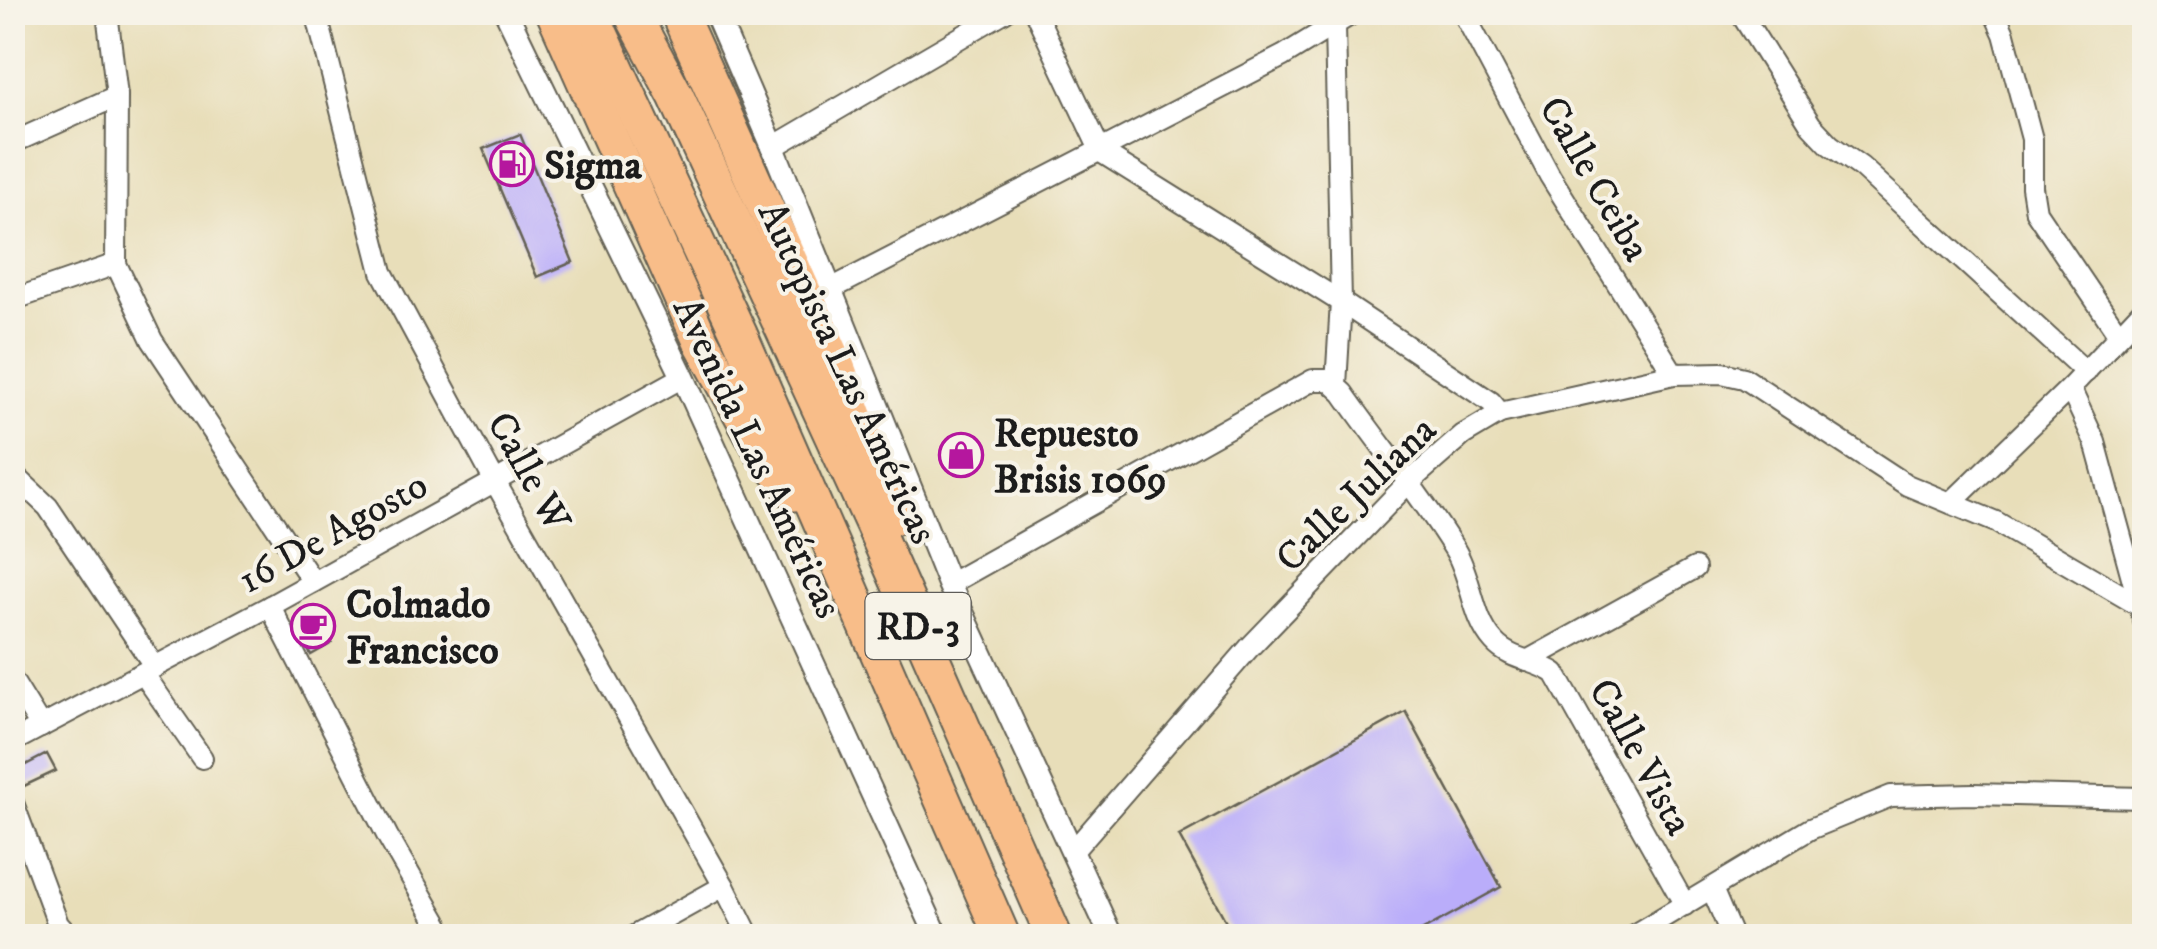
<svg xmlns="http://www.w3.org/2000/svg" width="2157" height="949" viewBox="0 0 2157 949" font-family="'IM FELL DW Pica',serif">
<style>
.building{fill:#baadfa}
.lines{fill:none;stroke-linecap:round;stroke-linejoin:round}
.minor-casing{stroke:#636053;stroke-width:24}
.tertiary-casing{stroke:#636053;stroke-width:26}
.motorway-casing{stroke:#636053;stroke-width:39}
.minor{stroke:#fff;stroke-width:20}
.tertiary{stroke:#fff;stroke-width:22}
.motorway{stroke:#f8bd89;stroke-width:35}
.labels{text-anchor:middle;stroke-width:8;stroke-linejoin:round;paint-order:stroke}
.shield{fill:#f7f3e8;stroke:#5e5c59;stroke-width:2.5}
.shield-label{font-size:38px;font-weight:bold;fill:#1c1c1c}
.poi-label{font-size:40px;font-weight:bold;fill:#1c1c1c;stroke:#f7f3e8;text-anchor:start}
.street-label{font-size:40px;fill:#1c1c1c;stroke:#f7f3e8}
</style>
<rect width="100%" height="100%" fill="#f7f3e8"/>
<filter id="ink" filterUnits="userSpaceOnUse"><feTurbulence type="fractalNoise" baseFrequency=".01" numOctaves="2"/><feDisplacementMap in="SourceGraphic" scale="20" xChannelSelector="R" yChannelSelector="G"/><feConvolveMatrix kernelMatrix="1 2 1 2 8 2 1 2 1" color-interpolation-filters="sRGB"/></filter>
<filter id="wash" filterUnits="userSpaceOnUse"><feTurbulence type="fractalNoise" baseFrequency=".0048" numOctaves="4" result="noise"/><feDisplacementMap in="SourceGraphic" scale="40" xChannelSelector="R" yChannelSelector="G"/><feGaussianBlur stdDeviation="2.25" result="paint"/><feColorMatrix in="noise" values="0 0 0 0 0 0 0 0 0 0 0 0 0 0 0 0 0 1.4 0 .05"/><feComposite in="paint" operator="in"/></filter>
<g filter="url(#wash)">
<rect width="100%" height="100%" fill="#e8deb9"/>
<g id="blocks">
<g class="building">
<path d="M520 134 573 262 537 277 483 149Z"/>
<path d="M315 614 332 643 311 655 295 625Z"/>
<path d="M1406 712 1501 887 1412 936H1234L1179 836Z"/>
<path d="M47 754 56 771 24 786 16 770Z"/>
</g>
</g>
</g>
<g filter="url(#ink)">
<use href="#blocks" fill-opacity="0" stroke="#636053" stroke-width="2.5"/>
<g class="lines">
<defs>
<g id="minor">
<path d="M107 12 117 96 116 264 152 340 313 582"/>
<path d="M316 12 382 272 494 480 724 886 749 936"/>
<path d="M1035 12 1101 152 1341 302 1491 402 1500 413"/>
<path d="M1463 12 1550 176 1674 374"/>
<path d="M1740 12 1811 125 1830 145 1861 167 2086 372"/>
<path d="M1994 12 2004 34 2032 139V187L2036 212 2119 335"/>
<path d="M1335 25 1341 302 1336 385"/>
<path d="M12 143 117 96"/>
<path d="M773 147 1004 12"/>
<path d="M829 290 1283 56 1355 12"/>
<path d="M12 300 116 264"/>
<path d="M2070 388 2095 442 2144 621"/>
<path d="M12 473 48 507 155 667"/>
<path d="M1951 503 2070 388 2144 309"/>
<path d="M949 584 1313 380H1329L1343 393C1380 446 1422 496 1455 550 1472 578 1472 618 1494 642 1510 660 1536 660 1555 673L1685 905"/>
<path d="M270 606 388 837 445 936"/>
<path d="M1527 661 1695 568"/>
<path d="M143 673 202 758"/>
<path d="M12 680 41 727"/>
<path d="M12 742 270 606 683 377"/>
<path d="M12 800 58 924 69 936"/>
<path d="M1074 850 1249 648 1407 484 1463 435 1500 413 1674 374 1722 373 1744 378 1907 485 1996 522 2140 606 2144 604"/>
<path d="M1712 889 1732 936"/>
<path d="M634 936 724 886"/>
<path d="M1632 936 1810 829 1891 796 1973 794 2144 798"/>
</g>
<g id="tertiary">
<path d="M506 12 683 377 937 936"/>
<path d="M715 12 773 147 949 584 1111 936"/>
</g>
<g id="motorway">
<path d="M554 12 701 341 763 453 795 493"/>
<path d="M590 12 740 336 1002 936"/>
<path d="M631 12 676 96 873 524 1054 936"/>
<path d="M678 12 837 367 893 517"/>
</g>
</defs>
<use href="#minor" class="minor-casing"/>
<use href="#tertiary" class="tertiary-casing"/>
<use href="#motorway" class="motorway-casing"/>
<use href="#minor" class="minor"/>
<use href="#tertiary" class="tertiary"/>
<use href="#motorway" class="motorway"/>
</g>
</g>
<defs>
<symbol id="fuel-ring" viewBox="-11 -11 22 22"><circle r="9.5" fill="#f7f3e8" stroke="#b5179e" stroke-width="1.5"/><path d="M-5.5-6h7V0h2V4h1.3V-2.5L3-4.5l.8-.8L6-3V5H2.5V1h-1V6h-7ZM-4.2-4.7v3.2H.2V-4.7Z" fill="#b5179e"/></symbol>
<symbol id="shop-ring" viewBox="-11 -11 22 22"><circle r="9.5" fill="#f7f3e8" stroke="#b5179e" stroke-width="1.5"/><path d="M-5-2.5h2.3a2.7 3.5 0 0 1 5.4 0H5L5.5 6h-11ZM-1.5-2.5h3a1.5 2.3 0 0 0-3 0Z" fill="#b5179e"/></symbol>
<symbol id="cafe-ring" viewBox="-11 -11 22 22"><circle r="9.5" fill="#f7f3e8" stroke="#b5179e" stroke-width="1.5"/><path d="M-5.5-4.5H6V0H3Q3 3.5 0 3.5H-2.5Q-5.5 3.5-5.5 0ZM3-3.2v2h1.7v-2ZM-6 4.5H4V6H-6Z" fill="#b5179e"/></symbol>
</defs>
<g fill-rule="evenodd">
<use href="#fuel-ring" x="487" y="139" width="50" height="50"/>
<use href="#shop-ring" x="936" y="430" width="50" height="50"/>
<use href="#cafe-ring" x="288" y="601" width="50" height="50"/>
</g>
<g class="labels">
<rect class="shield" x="865.5" y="593" width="105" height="66" rx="8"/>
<g class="shield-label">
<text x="918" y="639">RD-3</text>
</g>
<g class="poi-label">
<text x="544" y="178">Sigma</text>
<text x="994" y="446">Repuesto<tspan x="994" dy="46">Brisis 1069</tspan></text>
<text x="346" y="617">Colmado<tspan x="346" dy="46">Francisco</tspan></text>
</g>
<g class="street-label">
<text transform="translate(1596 178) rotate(60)" y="14">Calle Ceiba</text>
<text transform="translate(849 372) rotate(65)" y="14">Autopista Las Américas</text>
<text transform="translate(759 457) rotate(65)" y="14">Avenida Las Américas</text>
<text transform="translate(530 471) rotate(61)" y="14">Calle W</text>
<text transform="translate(1355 493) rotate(-44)" y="14">Calle Juliana</text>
<text transform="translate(332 531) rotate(-29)" y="14">16 De Agosto</text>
<text transform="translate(1642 756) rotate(61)" y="14">Calle Vista</text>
</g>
</g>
<rect width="2157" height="949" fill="none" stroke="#f7f3e8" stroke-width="50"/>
</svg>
